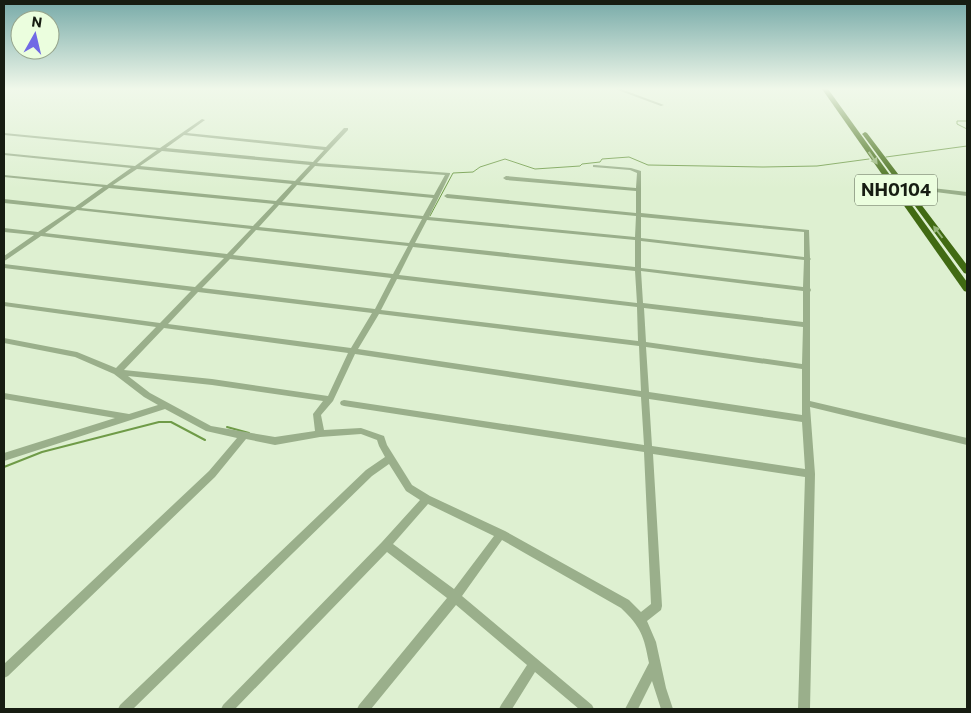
<svg xmlns="http://www.w3.org/2000/svg" width="971" height="713" viewBox="0 0 971 713" font-family="Commissioner,sans-serif">
<style>
.lines{fill:none;stroke-linecap:round;stroke-linejoin:round}
.stream-far1{stroke:#6f9b48;stroke-width:1}
.stream{stroke:#6f9b48;stroke-width:2}
.minor{fill:#9aaf8b;fill-rule:evenodd}
.highway{fill:#416a13;fill-rule:evenodd}
.oneway{fill:#96b478}
.labels{text-anchor:middle;stroke-width:4;stroke-linejoin:round;paint-order:stroke}
.shield{fill:#ebfede;stroke:#57604f;stroke-width:1}
.shield-label{font-size:18px;font-weight:bold;fill:#171d12}
</style>
<rect width="100%" height="100%" fill="#def0d1"/>
<g class="lines">
<g class="stream-far1">
<path d="M967 121H957V124L967 129"/>
<path d="M886 157 967 146"/>
<path d="M430 216 453 173 473 172 480 167 505 159 535 169 580 166 582 164 600 162 602 159 629 157 648 165 763 167 817 166 869 159"/>
</g>
<g class="stream">
<path d="M227 427 249 433"/>
<path d="M4 467 42 452 159 422H171L205 440"/>
</g>
<g class="minor">
<path d="M615 89H621L664 105 661 106Z"/>
<path d="M202 119 205 120 187 133 326 147 344 128H348V130L317 163 450 173V174L429 217 635 237 636 216 447 198 444 196 447 194 636 213V191L506 180 503 178 506 176 636 188 637 173 630 170 593 167V165H595L631 168 641 171V213L809 230 810 258 811 259 810 260V288L811 290 810 292V401L967 438V445L810 407 815 474 810 709H798L805 477 653 454 662 606 661 610 647 621 656 642 666 688 673 709H661L652 681 638 709H625L649 663C644 636 641 627 621 608L502 540 462 596 592 705 594 709H579L535 672 512 709H499L501 705 527 665 456 605 371 709H357L359 705 447 598 387 552 235 709H221L223 705 382 542 420 500 406 491 389 464 372 476 133 709H118L120 705 366 470 385 457 379 446 377 440 361 434 320 437 275 445 246 439 215 477 8 676 4 678V664L209 471 237 438 206 431 165 409 4 461V453L115 418 4 399V393L129 414 158 405 144 397 114 374 75 357 4 343V338L77 352 116 368 156 327 4 306V302L160 323 191 291 4 268V264L195 287 224 258 41 236 6 260 4 261V256L34 235 4 232V228L38 232 71 210 4 203V199L75 207 103 187 4 177V175L107 185 131 168 4 155V153L135 166 157 150 4 135V133L160 148ZM184 135 324 150 313 162 166 148ZM162 151 310 165 295 181 140 166ZM315 166 445 175 434 195 300 182ZM137 169 292 184 276 201 113 185ZM297 185 433 198 423 216 282 202ZM109 188 274 204 253 226 81 208ZM279 205 422 219 409 243 259 227ZM77 210 251 229 227 254 45 233ZM641 217 804 232V257L641 238ZM427 220 635 240V267L415 243ZM256 230 408 246 393 274 233 255ZM641 241 804 260 803 287 641 268ZM413 247 635 271 637 303 399 275ZM230 259 391 278 375 309 202 288ZM641 271 803 291V322L643 303ZM397 279 637 307 638 341 381 310ZM198 292 372 313 351 348 168 324ZM644 308 803 327 802 364 646 342ZM379 314 639 346 641 391 358 349ZM164 328 348 353 328 396 212 379 124 370ZM646 347 802 369V415L649 392ZM355 354 641 397 644 445 344 400 341 401 340 403 341 405 344 406 644 452 651 604 641 612 629 600 505 531 430 496 412 485 387 445 384 436 361 428 324 430 321 415 333 401ZM128 376 212 385 323 401 313 414 315 431 275 437 211 426 150 393ZM649 399 802 422 805 469 652 446ZM428 504 494 536 454 589 393 544Z"/>
<path d="M906 185 967 192V196L904 188 903 187Z"/>
</g>
<g class="highway">
<path d="M822 89H828L967 282V292L964 291Z"/>
<path d="M865 132 867 133 967 265V274L964 273 863 135 862 134Z"/>
</g>
</g>
<defs><path id="oneway-solid" d="M-6-.8H1V-3.2L6.5 0L1 3.2V.8H-6Z" transform="scale(1.25)"/></defs>
<g class="oneway">
<use href="#oneway-solid" transform="translate(873 158) rotate(55)"/>
<use href="#oneway-solid" transform="translate(938 232) rotate(-127)"/>
</g>
<linearGradient id="sky" x2="0" y2="1"><stop stop-color="#77aaa8"/><stop offset="0.47" stop-color="#f0f8ea"/><stop offset="1" stop-color="#f0f8ea" stop-opacity="0"/></linearGradient>
<rect width="971" height="189" fill="url(#sky)"/>
<g class="labels">
<rect class="shield" x="855" y="174.5" width="82" height="31" rx="4"/>
<g class="shield-label">
<text x="896" y="196">NH0104</text>
</g>
</g>
<rect width="971" height="713" fill="none" stroke="#171d12" stroke-width="10"/>
<g transform="translate(35 35) rotate(8)"><circle r="24" fill="#ebfede" stroke="#96a48c"/>
<path d="M0-4L9 19L0 12L-9 19Z" fill="#716ae5"/>
<text y="-8" font-size="14" font-weight="bold" text-anchor="middle" fill="#171d12">N</text>
</g>
</svg>
